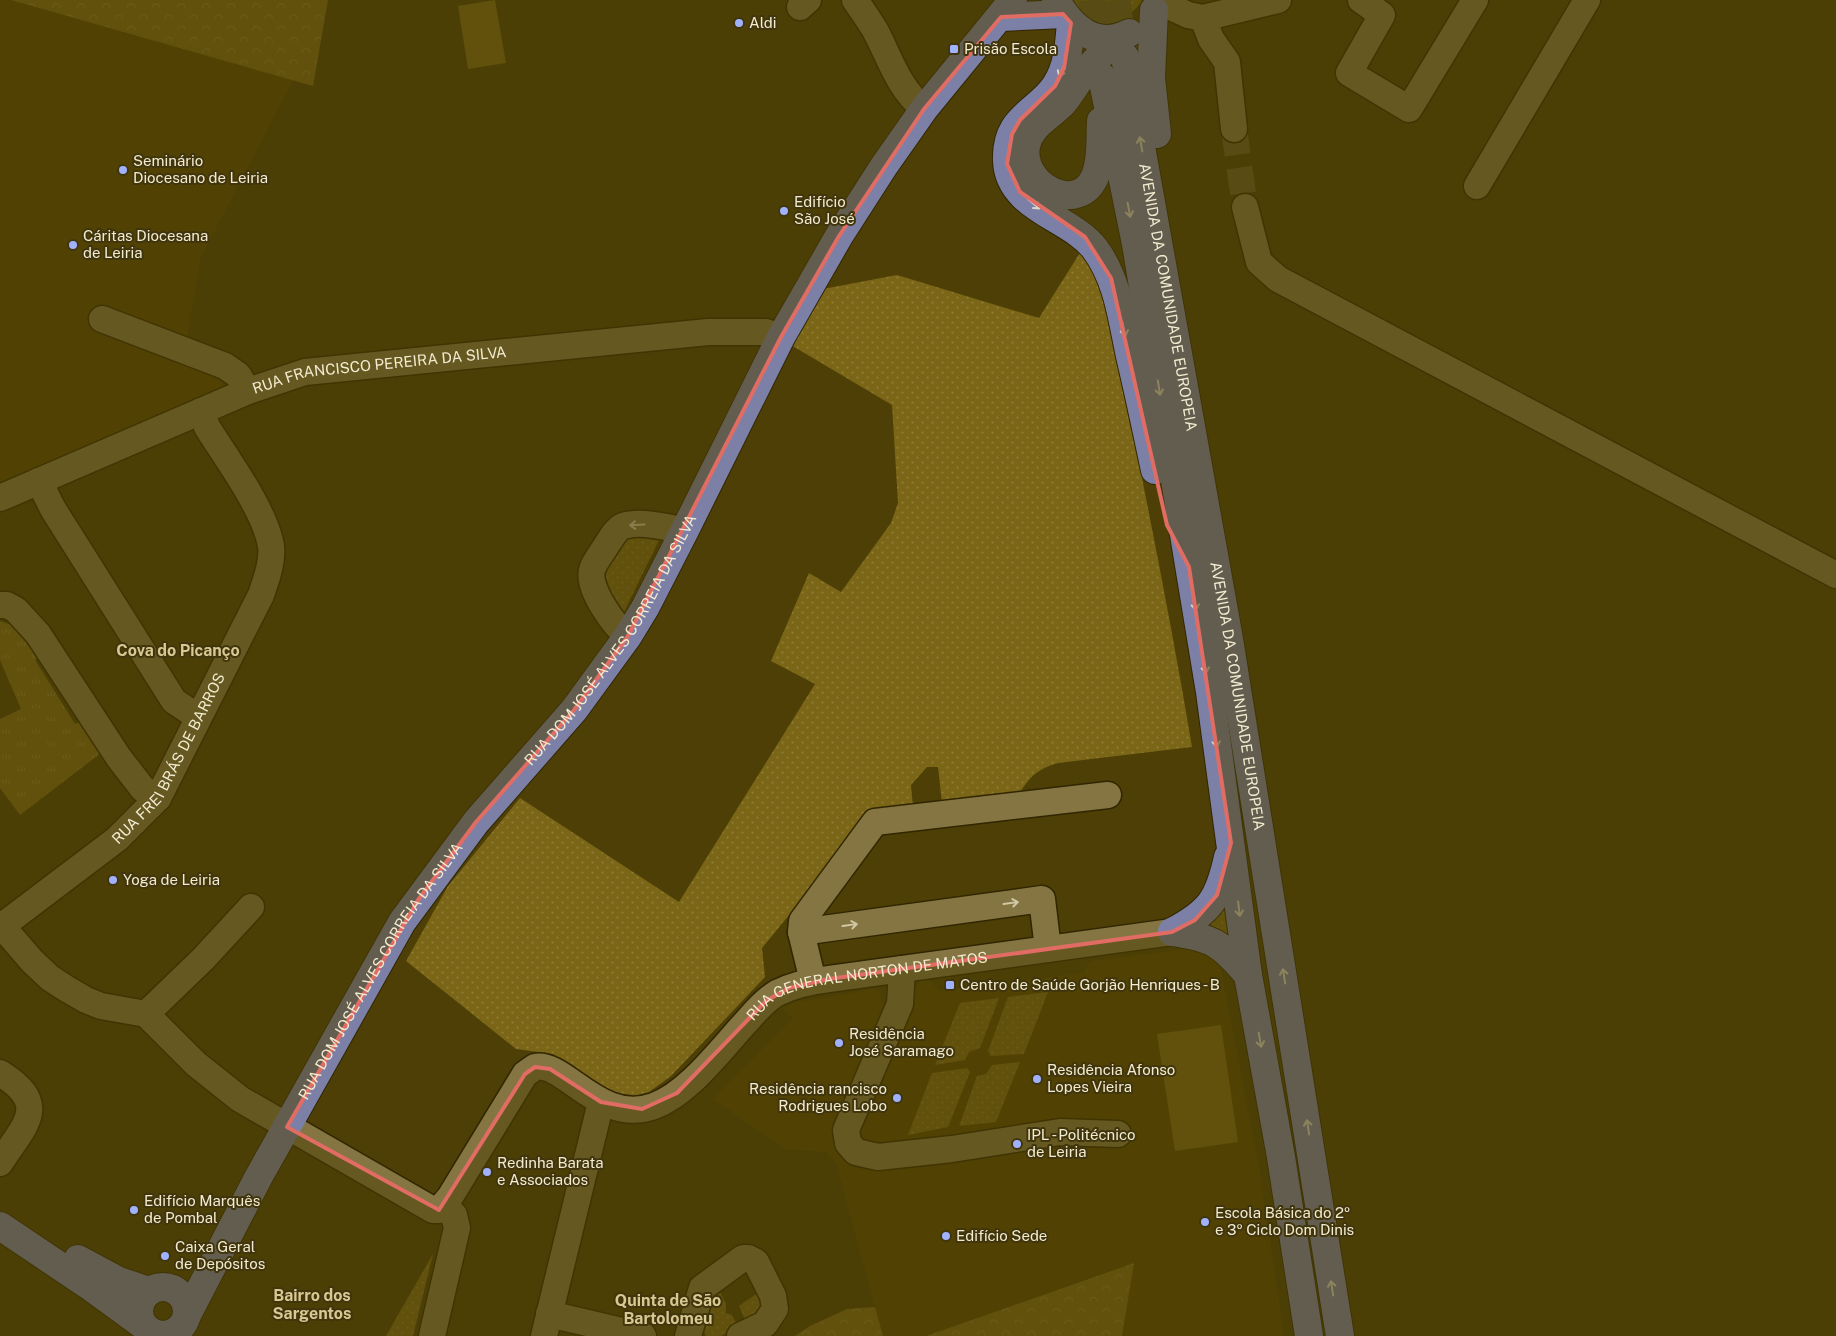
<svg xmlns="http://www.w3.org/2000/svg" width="1836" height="1336" viewBox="0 0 1836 1336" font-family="'Public Sans',sans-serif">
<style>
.built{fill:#574600}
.grass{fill:url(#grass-dots)}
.forest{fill:url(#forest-crowns)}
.park{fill:url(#park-tufts)}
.pitch{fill:#7a6616}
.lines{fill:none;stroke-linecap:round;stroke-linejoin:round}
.minor-tunnel{stroke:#665924;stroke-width:26;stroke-dasharray:26 13;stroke-linecap:butt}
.major-tunnel{stroke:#665924;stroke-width:28;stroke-dasharray:28 14;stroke-linecap:butt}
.minor-casing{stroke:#312600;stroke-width:29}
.major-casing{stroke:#312600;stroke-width:30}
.minor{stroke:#847542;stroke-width:26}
.major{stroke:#7c80a7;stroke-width:28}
.oneway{stroke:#dad6c8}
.oneway2{stroke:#d1c8a5}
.marked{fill:none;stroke:#e06c63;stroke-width:4;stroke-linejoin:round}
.poi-dot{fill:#a1b2fd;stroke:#40350d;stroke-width:2}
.labels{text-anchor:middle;stroke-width:4;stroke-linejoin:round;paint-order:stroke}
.poi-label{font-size:15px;fill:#f2ebd0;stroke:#40350d;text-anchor:start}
.street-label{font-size:15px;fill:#f2ebd0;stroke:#40350d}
.neighbourhood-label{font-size:16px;font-weight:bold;fill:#d8c892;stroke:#40350d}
</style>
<defs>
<pattern id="grass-dots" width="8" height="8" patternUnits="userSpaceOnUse" patternTransform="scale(1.25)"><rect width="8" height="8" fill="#7a6616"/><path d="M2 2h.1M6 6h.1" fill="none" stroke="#8d7c37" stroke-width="1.8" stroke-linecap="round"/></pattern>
<pattern id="forest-crowns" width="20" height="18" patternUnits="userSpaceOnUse" patternTransform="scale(1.25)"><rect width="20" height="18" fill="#7a6616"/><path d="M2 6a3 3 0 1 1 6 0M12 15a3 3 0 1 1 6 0" fill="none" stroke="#8d7c37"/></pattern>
<pattern id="park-tufts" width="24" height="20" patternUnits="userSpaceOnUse" patternTransform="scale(1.25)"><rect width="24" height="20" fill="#7a6616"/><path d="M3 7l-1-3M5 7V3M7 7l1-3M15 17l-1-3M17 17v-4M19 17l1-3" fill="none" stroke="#8d7c37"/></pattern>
</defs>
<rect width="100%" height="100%" fill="#4d3f06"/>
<g class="built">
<path d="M0 0H11L293 80 200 259 186 342 225 366 222 387 0 483Z"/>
<path d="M1195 948 1215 958 1220 966 1259 1167 1284 1336H1122L1133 1263 926 1336H883L836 1162 826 1152 786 1149 713 1099 793 1018 783 1009 793 1003 874 989 880 992 881 1002 910 1005 916 987 924 979 932 982 939 991 1084 973 1088 964 1093 961Z"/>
</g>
<g class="grass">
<path d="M1070 0H1142C1132 18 1106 30 1086 18 1080 14 1075 6 1070 0Z"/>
<path d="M1083 248C1110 283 1117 358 1127 403 1150 518 1173 632 1192 747L1058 763C1038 769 1030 776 1019 794L942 803 938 767H927L911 785 913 807 871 815 762 948 765 977 671 1076 649 1092 628 1097 615 1095 553 1054 516 1049 406 961 448 886 520 798 679 902 815 684 771 661 809 573 841 592 891 523 898 503 892 405 791 345 823 289 897 275 1039 318Z"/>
<path d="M661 536 624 612 607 589 603 572 623 538Z"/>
<path d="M1225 888 1235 951 1210 934 1204 921Z"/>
<path d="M1048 992 1024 1054 991 1056 988 1051 1008 997Z"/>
<path d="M999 998 980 1048 969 1052 965 1060 935 1065 960 1003Z"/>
<path d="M1020 1062 996 1122 959 1126 977 1076 986 1074 992 1065Z"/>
<path d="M967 1068 970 1072 948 1127 908 1135 932 1073Z"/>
<path d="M433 1254 413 1336H386Z"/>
<path d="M718 1288 726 1304V1313L732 1315 738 1327 721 1336H706C699 1324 709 1297 718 1288Z"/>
<path d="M759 1292 764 1303 760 1312 746 1322 739 1306Z"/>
</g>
<g class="forest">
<path d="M11 0H328L313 86Z"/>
<path d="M1134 1263 1122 1336H926Z"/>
<path d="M875 1307 883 1336H795L810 1326 847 1309Z"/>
</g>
<path class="park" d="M0 621 20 628 40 656 35 660 75 724 81 721 101 753 20 815 0 788V719L21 709 0 660Z"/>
<g class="pitch">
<path d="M495 0 506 63 468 69 458 6Z"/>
<path d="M1221 1025 1238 1142 1175 1151 1157 1034Z"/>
</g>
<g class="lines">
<path class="minor-tunnel" d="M1234 129 1245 207"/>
<g class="major-tunnel">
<path d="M1092 0 1100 60"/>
<path d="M1116 0 1125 57"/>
</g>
<defs>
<g id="minor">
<path d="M855 0C862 10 869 20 875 30 890 58 898 88 924 109"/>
<path d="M1361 0 1382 15 1349 73 1409 109 1475 0"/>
<path d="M1158 1 1188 15 1203 18 1278 0"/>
<path d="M800 7 808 0"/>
<path d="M1203 18 1211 39 1227 62 1234 129"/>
<path d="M1477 186 1587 0"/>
<path d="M1245 207 1259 262 1278 279 1836 575"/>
<path d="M102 319 225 366 238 375 248 391"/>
<path d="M39 481 53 509 174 701 198 717"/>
<path id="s1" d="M0 498 248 391 305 372 708 332H766L781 337"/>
<path d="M0 605H7L16 610 38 634 119 758 143 789 158 798"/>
<path d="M628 636C614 626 587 588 592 570 594 562 602 553 606 546 610 540 616 529 623 526 642 520 666 528 685 530"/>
<path id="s2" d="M0 924 32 961 50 978 67 989 86 1000 101 1006 146 1014 196 1064 240 1099 433 1210H439L450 1197 525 1074 535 1067C565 1061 600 1126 654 1106 689 1093 721 1049 747 1021 756 1011 765 1000 777 993 793 985 812 981 829 979L1172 932"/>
<path id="s3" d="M2 926 117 839 158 798 261 595C266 580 273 562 271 546 265 510 227 459 207 427L201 411"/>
<path d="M801 932 1042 899 1048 949"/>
<path d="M902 969 900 1004 846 1130 848 1143 856 1152 878 1157 952 1149 1060 1132 1118 1134"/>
<path d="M813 981 801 932 802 921 875 822 1108 795"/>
<path d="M146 1014 203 959 251 907"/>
<path d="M0 1073C51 1105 25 1124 0 1163"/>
<path d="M549 1314 643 1336"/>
<path d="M432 1336 457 1228 454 1215 445 1206"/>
<path d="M544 1336 601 1102"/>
<path d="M688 1336 702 1288 743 1258H748L756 1262 773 1296 775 1309 765 1324 740 1336"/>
</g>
<g id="major">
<path d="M1056 0C1071 28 1097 50 1129 33"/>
<path d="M1154 10 1151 78 1157 134"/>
<path d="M1001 17 1063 14"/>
<path d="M1071 23C1069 45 1068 66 1056 85 1038 113 1005 116 1007 161 1009 209 1071 217 1095 249 1118 280 1122 319 1130 356 1139 394 1147 432 1155 470"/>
<path id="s4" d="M1125 57 1229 639 1340 1336"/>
<path d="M1102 77 1136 244 1210 692 1248 975 1281 1157 1309 1336"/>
<path d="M1101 121C1100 138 1102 157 1096 174 1080 218 1019 186 1026 146 1030 125 1050 117 1063 103 1070 95 1076 84 1083 75 1094 61 1106 49 1120 37"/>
<path d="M1172 932C1210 912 1219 899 1228 857"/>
<path d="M1172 932C1213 938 1221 943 1248 975"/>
<path d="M0 1226 88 1285 143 1325"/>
<path d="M78 1259 119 1281 149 1291"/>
<circle cx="163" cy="1311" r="24"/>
<path id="s5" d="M187 1315 258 1178 402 922 476 822 574 710 628 636 645 608 685 530 781 337 839 236 884 166 924 109 1013 0"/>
</g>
</defs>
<use href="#minor" class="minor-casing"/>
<use href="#major" class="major-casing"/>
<use href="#minor" class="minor"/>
<use href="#major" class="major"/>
</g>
<defs><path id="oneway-shaft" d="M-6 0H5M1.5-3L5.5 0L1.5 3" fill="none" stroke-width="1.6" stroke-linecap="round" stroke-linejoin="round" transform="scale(1.25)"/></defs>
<g class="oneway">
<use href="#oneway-shaft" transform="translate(1062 70) rotate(114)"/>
<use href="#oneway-shaft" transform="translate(1141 144) rotate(-100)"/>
<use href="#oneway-shaft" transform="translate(1034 204) rotate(40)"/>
<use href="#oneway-shaft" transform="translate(1129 210) rotate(79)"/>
<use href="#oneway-shaft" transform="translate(1124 329) rotate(78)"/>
<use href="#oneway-shaft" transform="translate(1159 388) rotate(81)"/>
<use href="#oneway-shaft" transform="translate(1195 603) rotate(80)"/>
<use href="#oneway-shaft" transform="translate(1205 666) rotate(80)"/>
<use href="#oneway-shaft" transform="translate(1216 740) rotate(82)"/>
<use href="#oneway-shaft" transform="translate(1239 909) rotate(83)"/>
<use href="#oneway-shaft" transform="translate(1284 976) rotate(-99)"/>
<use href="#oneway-shaft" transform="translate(1260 1040) rotate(80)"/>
<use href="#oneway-shaft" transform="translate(1308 1127) rotate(-99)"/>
<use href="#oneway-shaft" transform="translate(1332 1288) rotate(-99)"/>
</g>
<g class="oneway2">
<use href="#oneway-shaft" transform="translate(637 525) rotate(177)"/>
<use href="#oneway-shaft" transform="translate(1011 903) rotate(-8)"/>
<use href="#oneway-shaft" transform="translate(850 925) rotate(-8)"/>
</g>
<path d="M0 0H1836V1336H0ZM1063 14 1071 23 1064 68 1055 86 1020 120 1012 134 1007 164 1020 192 1085 237 1111 278 1167 525 1189 567 1231 843 1217 895 1195 920 1172 932 829 979 789 988 766 1001 677 1093 642 1109 601 1102 550 1069 535 1067 525 1074 439 1210 287 1127 418 900 476 822 574 710 628 636 781 337 839 236 924 109 1001 17Z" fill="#4d3f06" fill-opacity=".55" fill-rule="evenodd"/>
<path class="marked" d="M1063 14 1071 23 1064 68 1055 86 1020 120 1012 134 1007 164 1020 192 1085 237 1111 278 1167 525 1189 567 1231 843 1217 895 1195 920 1172 932 829 979 789 988 766 1001 677 1093 642 1109 601 1102 550 1069 535 1067 525 1074 439 1210 287 1127 418 900 476 822 574 710 628 636 781 337 839 236 924 109 1001 17Z"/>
<g class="poi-dot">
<circle cx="739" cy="23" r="5"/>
<rect x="949" y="44" width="10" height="10" rx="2.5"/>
<circle cx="123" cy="170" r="5"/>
<circle cx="784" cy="211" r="5"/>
<circle cx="73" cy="245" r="5"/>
<circle cx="113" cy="880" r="5"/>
<rect x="945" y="980" width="10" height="10" rx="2.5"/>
<circle cx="839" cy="1043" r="5"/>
<circle cx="1037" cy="1079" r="5"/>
<circle cx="897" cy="1098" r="5"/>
<circle cx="1017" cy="1144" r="5"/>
<circle cx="487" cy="1172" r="5"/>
<circle cx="134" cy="1210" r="5"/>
<circle cx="1205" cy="1222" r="5"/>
<circle cx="946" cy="1236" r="5"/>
<circle cx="165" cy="1256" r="5"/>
</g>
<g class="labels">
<g class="poi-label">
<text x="749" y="28">Aldi</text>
<text x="964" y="54">Prisão Escola</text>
<text x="133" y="166">Seminário<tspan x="133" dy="17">Diocesano de Leiria</tspan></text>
<text x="794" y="207">Edifício<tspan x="794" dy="17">São José</tspan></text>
<text x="83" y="241">Cáritas Diocesana<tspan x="83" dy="17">de Leiria</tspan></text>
<text x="123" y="885">Yoga de Leiria</text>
<text x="960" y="990">Centro de Saúde Gorjão Henriques - B</text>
<text x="849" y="1039">Residência<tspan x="849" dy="17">José Saramago</tspan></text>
<text x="1047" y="1075">Residência Afonso<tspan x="1047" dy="17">Lopes Vieira</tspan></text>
<text x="887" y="1094" text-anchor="end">Residência rancisco<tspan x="887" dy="17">Rodrigues Lobo</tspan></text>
<text x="1027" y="1140">IPL - Politécnico<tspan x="1027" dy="17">de Leiria</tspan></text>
<text x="497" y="1168">Redinha Barata<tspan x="497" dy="17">e Associados</tspan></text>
<text x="144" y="1206">Edifício Marquês<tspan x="144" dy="17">de Pombal</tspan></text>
<text x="1215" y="1218">Escola Básica do 2º<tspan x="1215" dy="17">e 3º Ciclo Dom Dinis</tspan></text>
<text x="956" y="1241">Edifício Sede</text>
<text x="175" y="1252">Caixa Geral<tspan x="175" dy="17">de Depósitos</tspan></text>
</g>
<g class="street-label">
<text dy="5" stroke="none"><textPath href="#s4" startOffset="244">AVENIDA DA COMUNIDADE EUROPEIA</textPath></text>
<text dy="5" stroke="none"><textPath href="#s1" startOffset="404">RUA FRANCISCO PEREIRA DA SILVA</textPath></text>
<text dy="5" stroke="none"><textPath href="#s5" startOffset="800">RUA DOM JOSÉ ALVES CORREIA DA SILVA</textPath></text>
<text dy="5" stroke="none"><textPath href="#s4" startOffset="649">AVENIDA DA COMUNIDADE EUROPEIA</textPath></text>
<text dy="5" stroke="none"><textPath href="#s3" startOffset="241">RUA FREI BRÁS DE BARROS</textPath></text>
<text dy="5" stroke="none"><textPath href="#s5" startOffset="395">RUA DOM JOSÉ ALVES CORREIA DA SILVA</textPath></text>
<text dy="5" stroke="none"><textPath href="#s2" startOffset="1094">RUA GENERAL NORTON DE MATOS</textPath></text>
</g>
<g class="neighbourhood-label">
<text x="178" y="656">Cova do Picanço</text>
<text x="312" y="1301">Bairro dos<tspan x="312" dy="18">Sargentos</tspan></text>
<text x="668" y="1306">Quinta de São<tspan x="668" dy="18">Bartolomeu</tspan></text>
</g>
</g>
</svg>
